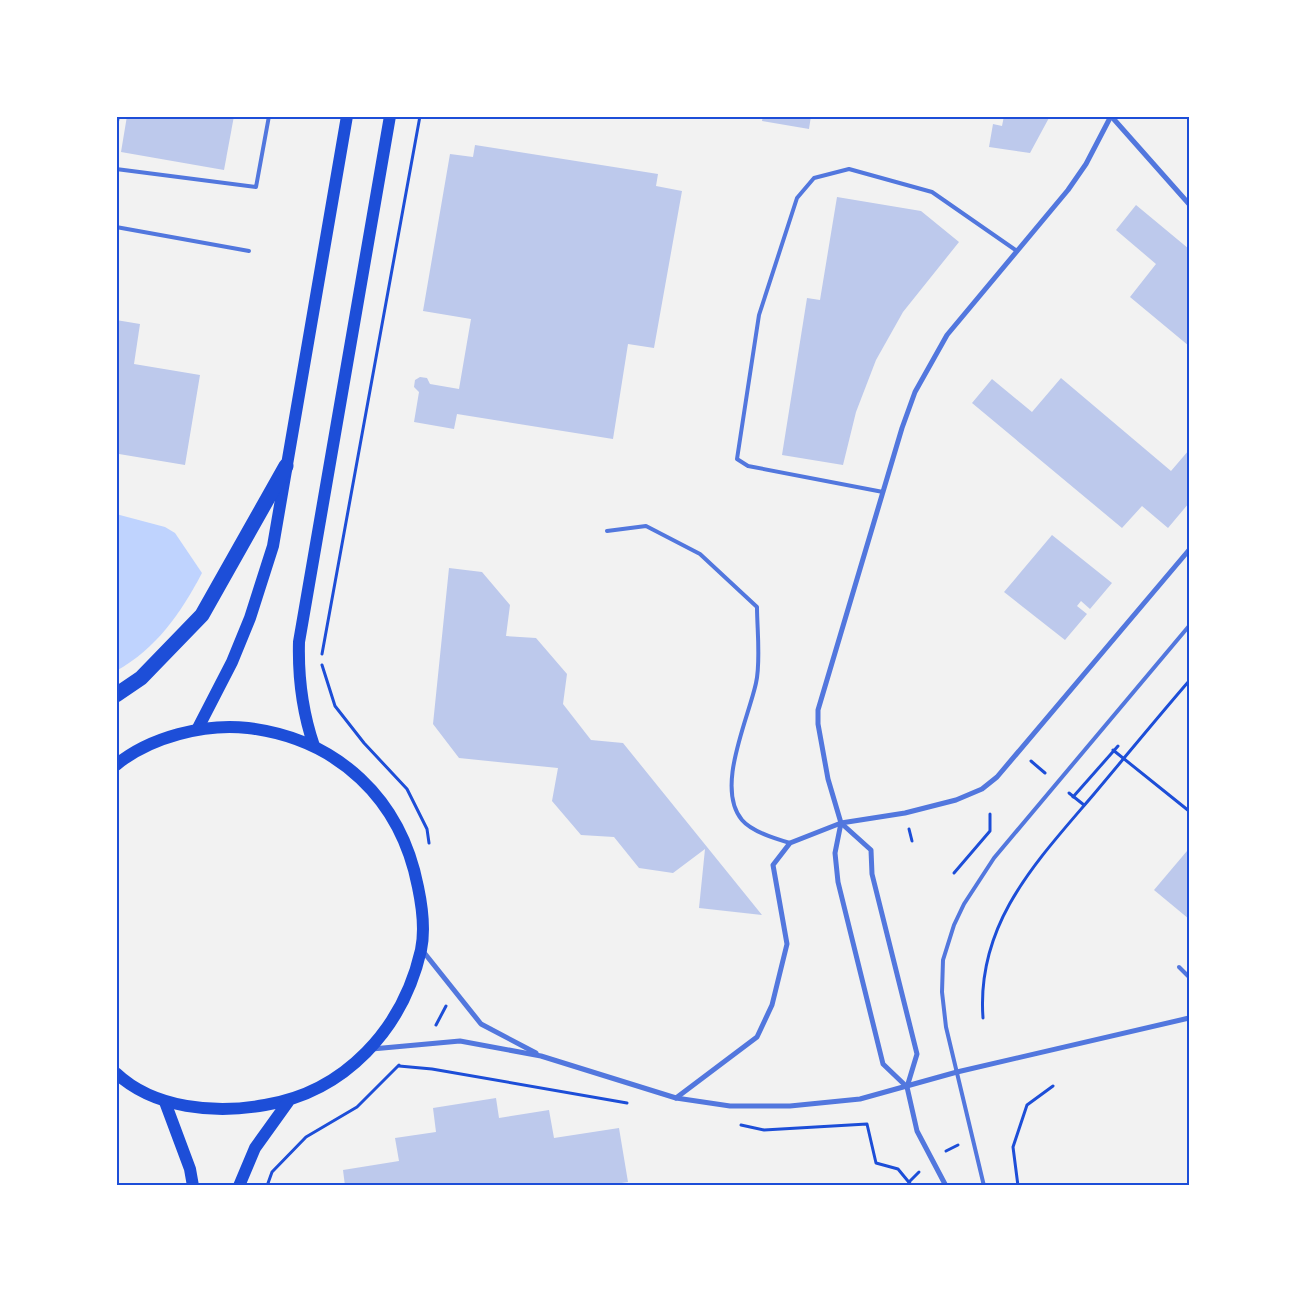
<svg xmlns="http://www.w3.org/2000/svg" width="1305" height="1302" viewBox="0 0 1305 1302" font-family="Lato,sans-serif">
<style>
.water{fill:#bfd3fe}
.building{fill:#bdc9ec}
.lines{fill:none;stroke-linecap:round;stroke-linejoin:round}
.path{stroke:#1d4ed8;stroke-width:3}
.service{stroke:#5277de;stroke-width:4}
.minor{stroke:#5277de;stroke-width:5}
.primary{stroke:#1d4ed8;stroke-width:12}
.motorway{stroke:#1d4ed8;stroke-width:15}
.neatline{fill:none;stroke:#1d4ed8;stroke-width:2}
</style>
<rect width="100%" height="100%" fill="#f2f2f2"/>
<path class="water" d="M116 514 165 527 175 533 202 573C181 613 156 649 116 671Z"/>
<g class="building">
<path d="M127 116H234L224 170 121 152Z"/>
<path d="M763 116H811L809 129 762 121Z"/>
<path d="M1004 116H1050L1030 153 989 147 993 124 1002 126Z"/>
<path d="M475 145 658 174 656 186 682 191 654 348 628 344 613 439 457 414 454 429 414 422 419 392 414 387 415 380 420 377 427 378 430 384 459 389 471 319 423 311 450 154 473 157Z"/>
<path d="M837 197 921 211 959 242 903 312 876 360 856 412 843 465 782 455 807 298 820 300Z"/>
<path d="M1136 205 1189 249V346L1130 297 1156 264 1116 230Z"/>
<path d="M116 320 140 324 134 364 200 375 185 465 119 454 116 466Z"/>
<path d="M1061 378 1171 471 1189 450V503L1168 528 1142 506 1122 528 972 403 992 379 1032 412Z"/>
<path d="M1052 535 1112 583 1090 609 1081 601 1077 606 1087 614 1065 640 1004 592Z"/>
<path d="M449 568 482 572 510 605 506 636 536 638 567 674 563 704 591 740 623 743 762 915 699 908 705 849 673 873 639 868 614 837 581 835 552 801 558 768 459 758 433 724Z"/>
<path d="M1187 851 1189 853V919L1154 890Z"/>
<path d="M496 1098 499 1118 549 1110 554 1138 619 1128 628 1182 603 1186H345L343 1170 399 1161 395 1138 436 1132 433 1108Z"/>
</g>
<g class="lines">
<g class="path">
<path d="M322 654 420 116"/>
<path d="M322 665 335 706 364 743 407 789 427 829 429 843"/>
<path d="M1113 750 1189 811"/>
<path d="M1031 761 1045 773"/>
<path d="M1069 793 1084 805"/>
<path d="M1073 797 1118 746"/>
<path d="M909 829 912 841"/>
<path d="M954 873 990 831V814"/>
<path d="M983 1018C976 923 1037 861 1094 794 1126 756 1157 718 1189 681"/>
<path d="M436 1025 446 1006"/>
<path d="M399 1066 432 1069 627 1103"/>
<path d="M741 1125 764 1130 867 1124 876 1163 898 1169 912 1186"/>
<path d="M946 1151 958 1145"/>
<path d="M909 1182 919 1172"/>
<path d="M267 1186 272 1172 306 1137 357 1107 399 1065"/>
<path d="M1018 1186 1013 1147 1027 1105 1053 1086"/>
</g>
<g class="service">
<path d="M116 127 118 116"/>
<path d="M116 169 256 187 269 116"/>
<path d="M116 227 249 251"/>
<path d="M883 492 748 466 737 459 759 315 797 198 814 178 849 169 932 192 1017 251"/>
<path d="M607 531 646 526 700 554 757 607C757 629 761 662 756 683 748 720 715 788 742 820 752 832 776 839 790 843"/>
<path d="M1179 967 1189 977"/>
<path d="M984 1186 946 1027 942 992 943 960 954 925 964 904 994 858 1189 626"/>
</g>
<g class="minor">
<path d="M1111 116 1189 204"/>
<path d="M841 823 871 850 872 874 917 1054 907 1087 917 1131 946 1186"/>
<path d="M422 950 481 1024 536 1053"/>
<path d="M372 1049 460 1041 541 1056 676 1098 730 1106H790L860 1099 957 1072 1189 1018"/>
<path d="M907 1087 883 1064 838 882 835 853 841 823 828 779 818 724V710L902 428 915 392 947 335 1068 190 1086 164 1111 116"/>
<path d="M676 1098 757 1037 772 1005 787 944 773 865 790 843 841 823 905 813 956 800 982 789 997 777 1189 550"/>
</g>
<g class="primary">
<path d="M198 728 232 662 250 618 273 546 347 116"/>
<path d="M314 746C302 711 298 679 299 642L390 116"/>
<path d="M116 765C150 737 205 723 248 728 338 739 401 799 418 887 422 906 425 931 421 950 403 1029 345 1092 265 1105 216 1114 154 1109 116 1073"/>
<path d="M165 1102 190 1169 193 1186"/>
<path d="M239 1186 255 1148 288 1102"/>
</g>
<path class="motorway" d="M116 695 141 678 202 615 286 466"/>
</g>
<rect width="1305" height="1302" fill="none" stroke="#ffffff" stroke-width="235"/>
<rect x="118" y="118" width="1070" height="1066" class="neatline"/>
</svg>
